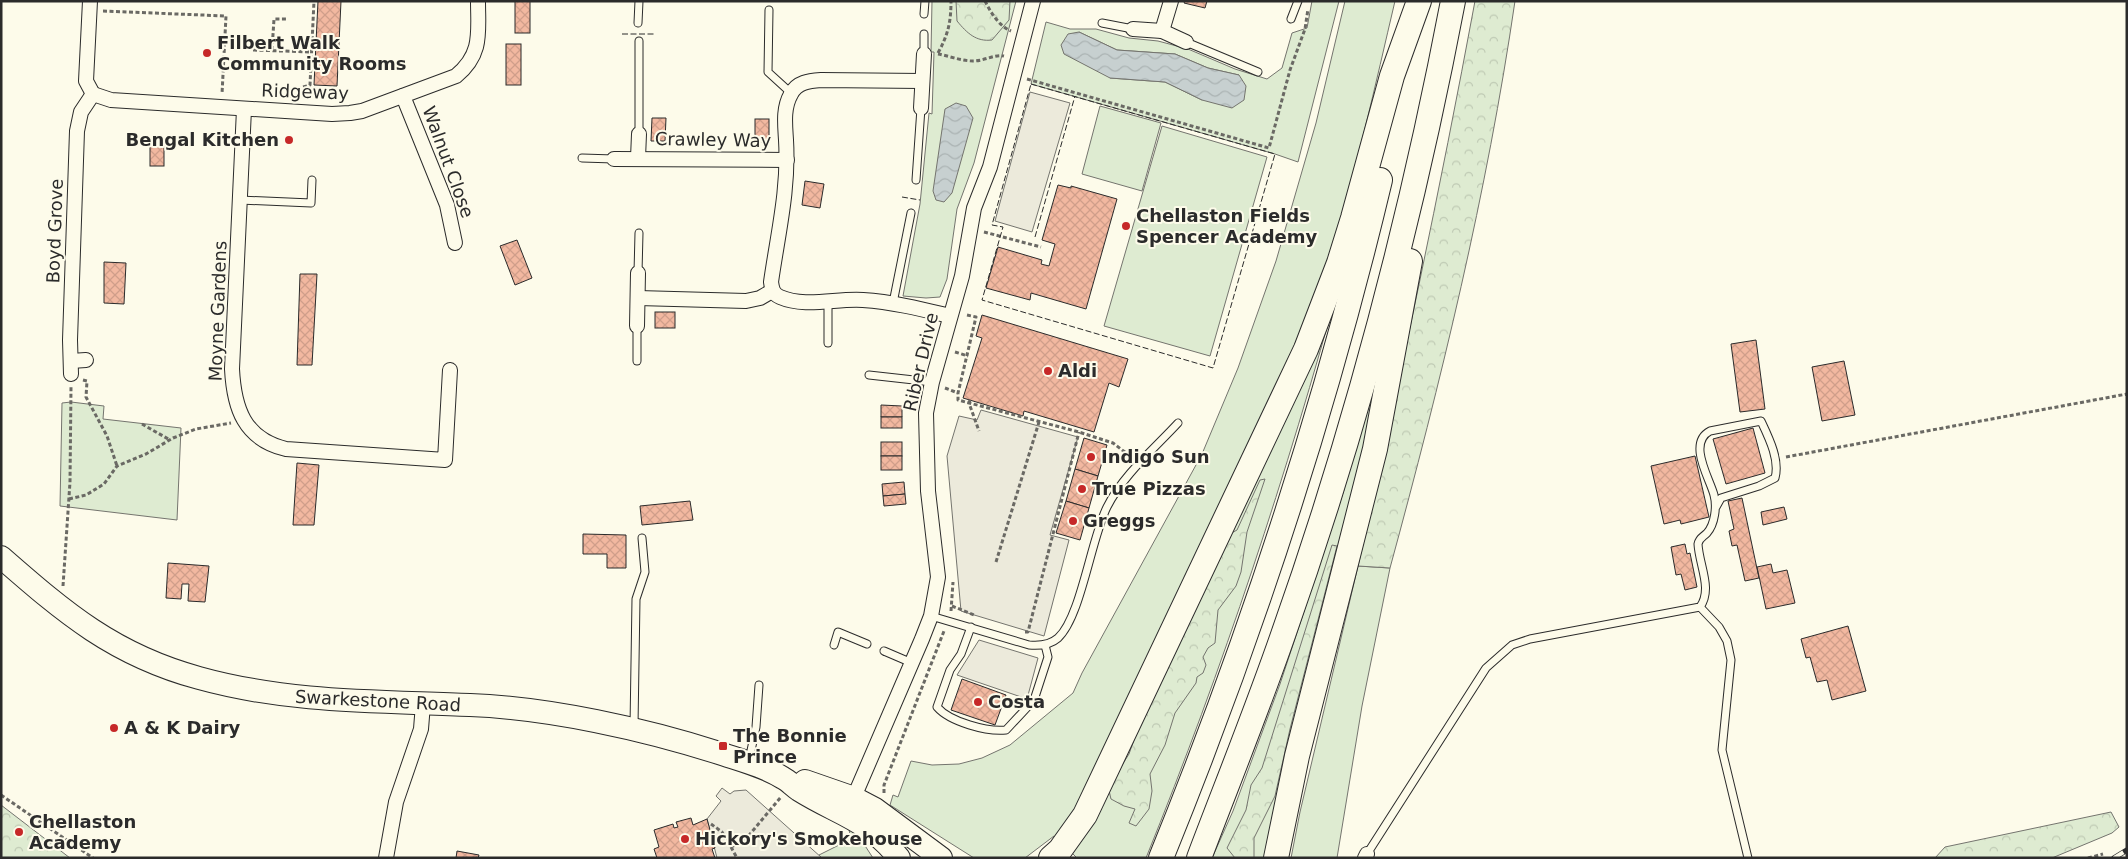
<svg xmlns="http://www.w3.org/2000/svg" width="2128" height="859" viewBox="0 0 2128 859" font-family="'DejaVu Sans',sans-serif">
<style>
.grass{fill:#deebd1;stroke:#74746e;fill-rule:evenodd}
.forest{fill:url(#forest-crowns);stroke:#74746e}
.parking{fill:#eceadb;stroke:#74746e}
.water{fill:url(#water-waves);stroke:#74746e}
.building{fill:url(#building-cross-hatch);stroke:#2b2b2b}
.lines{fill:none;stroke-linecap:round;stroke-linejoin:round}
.service-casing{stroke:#2b2b2b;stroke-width:9}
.minor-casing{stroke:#2b2b2b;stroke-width:16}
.primary-casing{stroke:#2b2b2b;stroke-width:24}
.trunk-casing{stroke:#2b2b2b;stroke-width:26}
.path{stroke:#6a6964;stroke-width:3;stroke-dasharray:4 2.5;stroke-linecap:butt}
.service{stroke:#fdfbea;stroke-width:7}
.minor{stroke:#fdfbea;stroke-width:14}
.primary{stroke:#fdfbea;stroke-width:22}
.trunk{stroke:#fdfbea;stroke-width:24}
.rail-casing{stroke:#2b2b2b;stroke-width:5.5}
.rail{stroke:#fdfbea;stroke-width:4;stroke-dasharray:11;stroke-linecap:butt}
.fence{stroke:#2b2b2b;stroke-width:1;stroke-dasharray:6 2.5;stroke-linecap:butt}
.poi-dot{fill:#c62828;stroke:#fdfbea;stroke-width:2}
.labels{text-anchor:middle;stroke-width:4;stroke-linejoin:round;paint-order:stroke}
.poi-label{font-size:18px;font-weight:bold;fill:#2b2b2b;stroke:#fdfbea;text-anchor:start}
.street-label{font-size:18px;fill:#2b2b2b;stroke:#fdfbea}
</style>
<defs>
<pattern id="forest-crowns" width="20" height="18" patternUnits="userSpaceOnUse" patternTransform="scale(1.25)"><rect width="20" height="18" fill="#deebd1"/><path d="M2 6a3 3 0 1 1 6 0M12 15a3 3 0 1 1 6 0" fill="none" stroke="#bfcab4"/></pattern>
<pattern id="water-waves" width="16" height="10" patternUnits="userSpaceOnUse" patternTransform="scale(1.25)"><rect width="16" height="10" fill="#c7d0d0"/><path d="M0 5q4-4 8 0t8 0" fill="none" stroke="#abb3b3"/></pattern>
<pattern id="building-cross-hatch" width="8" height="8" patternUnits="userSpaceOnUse" patternTransform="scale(1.25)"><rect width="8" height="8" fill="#f2b8a0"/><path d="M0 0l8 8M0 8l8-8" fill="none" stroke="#d09e8a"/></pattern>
</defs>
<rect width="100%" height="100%" fill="#fdfbea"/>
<g class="grass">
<path d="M932 1H1016L974 163 957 209 947 279 940 297 926 298 903 296 920 204 929 113 932 114 934 52H931Z"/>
<path d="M1312 1H1339L1298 162 1275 154 1031 84 1046 22 1070 29H1096L1129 38 1158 41 1188 49 1235 69 1267 79 1282 68 1292 33 1307 28ZM1079 32 1117 50 1175 54 1208 68 1239 75 1202 100 1165 82 1110 78Z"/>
<path d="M1345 1H1395C1375 86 1357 170 1330 253 1299 345 1255 432 1214 520 1164 627 1114 735 1059 840L1054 836 1025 858H974L890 805 893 795 898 797 911 761 932 765 959 764 982 758 1010 745 1073 693 1082 673 1202 454 1238 368 1276 261 1316 123Z"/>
<path d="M1100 106 1161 123 1142 191 1082 174Z"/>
<path d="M1162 126 1267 157 1210 356 1104 326Z"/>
<path d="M1341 277C1287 474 1223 668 1146 858H1077L1072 853Z"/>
<path d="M1373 382 1379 383 1268 858H1212L1233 811 1280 684 1344 490 1343 488Z"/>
<path d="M71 402 104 406 103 419 181 428 177 520 60 506 62 403Z"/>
<path d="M1358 566 1390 568 1362 706 1337 858H1291L1300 812Z"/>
<path d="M848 825 860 838 873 858H822L819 855 851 839Z"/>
</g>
<g class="forest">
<path d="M956 1H1010L1009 20 992 40C976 42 967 33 957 21Z"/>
<path d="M1475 1H1515C1487 193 1441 381 1390 568L1358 566C1400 378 1440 190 1475 1Z"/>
<path d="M1265 479 1247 532 1241 572 1236 586 1218 610 1215 643 1208 648 1203 657 1206 665 1203 673 1197 677 1196 683 1175 713 1165 745 1150 774 1152 791 1149 809 1136 826 1129 823 1135 809 1124 806 1111 799 1108 787 1129 754 1143 714 1228 535 1237 530 1260 480Z"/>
<path d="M1332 545 1337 546 1290 729 1275 796 1254 838V858H1235L1227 848 1246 810 1251 785 1262 768Z"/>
<path d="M1 805 70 858H1Z"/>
<path d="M2111 812 2119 827 2112 833 2052 858H1935L1945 847Z"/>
</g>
<g class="parking">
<path d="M1030 92 1070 103 1032 232 995 221Z"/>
<path d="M981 410 1078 437 1050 535 1069 540 1044 636 961 611 947 456 959 416 977 420Z"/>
<path d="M979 640 1038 658 1027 699 957 675Z"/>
<path d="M722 788 730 794 734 791 746 790 822 858H717L707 819 721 801 716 796Z"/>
</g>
<g class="water">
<path d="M1079 32 1117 50 1175 54 1208 68 1239 75 1246 86 1244 100 1232 108 1202 100 1165 82 1110 78 1064 54 1061 45 1068 34Z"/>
<path d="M956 103 966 106 973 118 952 193 944 202 936 200 933 191 945 109Z"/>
</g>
<g class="building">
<path d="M318 1H341L337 86 314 85Z"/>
<rect x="515" y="1" width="15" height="32"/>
<path d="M1185 1H1207L1205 8 1184 3Z"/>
<rect x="506" y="44" width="15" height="41"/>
<path d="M652 118H666L665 141H651Z"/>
<rect x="755" y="119" width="14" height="23"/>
<rect x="150" y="144" width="14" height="22"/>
<path d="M805 181 824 184 820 208 802 205Z"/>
<path d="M1058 185 1071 188V186L1117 199 1086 309 1031 293 1030 300 986 288 998 247 1042 260 1041 264 1049 266 1055 244 1042 240Z"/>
<path d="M517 240 532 278 515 285 500 246Z"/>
<path d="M104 262 126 263 124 304 104 303Z"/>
<path d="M300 274H317L312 365H297Z"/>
<rect x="655" y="312" width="20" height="16"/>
<path d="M982 315 1128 359 1119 387 1109 383 1094 432 1024 411 1023 416 963 398 982 338 976 336Z"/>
<path d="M1756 340 1765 409 1740 412 1731 344Z"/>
<path d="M1844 361 1855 415 1822 421 1812 367Z"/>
<path d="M881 405 902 406V417H881Z"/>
<rect x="881" y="417" width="21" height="11"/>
<path d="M1753 428 1765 473 1726 484 1713 439Z"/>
<path d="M1084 438 1107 445 1098 476 1075 469Z"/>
<rect x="881" y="442" width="21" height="14"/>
<rect x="881" y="456" width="21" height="14"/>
<path d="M1695 456 1709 517 1681 524 1680 520 1664 524 1651 466Z"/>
<path d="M297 463 319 465 314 525H293Z"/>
<path d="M1075 469 1098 476 1089 508 1066 501Z"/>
<path d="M904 482 905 494 883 496 882 484Z"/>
<path d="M905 494 906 504 884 506 883 496Z"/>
<path d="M1742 498 1759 578 1745 581 1737 545 1732 546 1729 531 1734 529 1728 501Z"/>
<path d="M690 501 693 520 642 525 640 506Z"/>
<path d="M1066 501 1089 508 1080 540 1056 533Z"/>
<path d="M1784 507 1787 519 1763 525 1761 512Z"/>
<path d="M583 534 626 535V568H607V554H583Z"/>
<path d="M1685 544 1687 554 1690 553 1697 587 1685 590 1681 574 1676 575 1671 547Z"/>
<path d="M168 563 209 566 205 602 188 601 189 584H182L181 599 166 598Z"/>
<path d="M1771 564 1773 573 1787 570 1795 603 1766 609 1757 567Z"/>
<path d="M1848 626 1866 691 1832 700 1827 680 1817 682 1810 657 1806 658 1801 639Z"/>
<path d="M962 679 1006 695 995 725 951 710Z"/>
<path d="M691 818 693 825 707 819 715 848 712 849 715 858H657L654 849 659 847 654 830 673 824 674 828 678 827 676 822Z"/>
<path d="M457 851 479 855 478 858H456Z"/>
</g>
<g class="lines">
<defs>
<g id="service">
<path d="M769 10 768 72 791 93"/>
<path d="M924 14 925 1"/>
<path d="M1291 19 1298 1"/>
<path d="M638 23 639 1"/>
<path d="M1102 23 1133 29"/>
<path d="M1186 42 1258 72"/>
<path d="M924 54V34"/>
<path d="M639 134V41"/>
<path d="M582 158 614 159"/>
<path d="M916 180 921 108"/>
<path d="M240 200 311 203 312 180"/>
<path d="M638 273 639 233"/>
<path d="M828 301V343"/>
<path d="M893 303 911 213"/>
<path d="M637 361V326"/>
<path d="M869 375 932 382"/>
<path d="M1700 607 1719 627 1727 641 1731 660 1722 750 1748 858"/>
<path d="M931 616 1029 645C1040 646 1050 645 1058 638 1081 617 1091 539 1107 507 1123 475 1154 449 1178 423"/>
<path d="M971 627 961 654 950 670 937 707C950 722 987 732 1006 730L1034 700 1048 657 1045 645"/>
<path d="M834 645 838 632 867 644"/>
<path d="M884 651 912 663"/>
<path d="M634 726 636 599 645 572 642 538"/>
<path d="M749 760 756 727 759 685"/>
<path d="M1367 854 1486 668 1512 645 1530 639 1700 607C1713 589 1699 565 1698 544 1699 538 1703 537 1707 533 1715 524 1717 506 1714 495 1710 479 1687 443 1710 431L1761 421C1769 438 1780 460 1775 478L1759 486 1721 498 1716 507"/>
</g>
<g id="minor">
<path d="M90 1 86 81 93 94"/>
<path d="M1133 29 1162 31 1186 42"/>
<path d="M1162 31 1171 1"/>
<path d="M922 81 821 80C809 81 797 82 791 94 783 108 785 124 786 140 789 189 778 233 771 282 772 289 773 294 780 297 805 308 837 298 863 300 893 302 921 309 950 316"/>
<path d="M93 94 111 100 332 114 350 113 362 111 456 76C483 54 478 32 478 1"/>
<path d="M403 96 447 205 455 243"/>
<path d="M921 108 924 54"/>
<path d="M244 109 232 369C234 408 244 439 286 449L445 460 450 370"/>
<path d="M638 158 639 134"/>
<path d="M614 159 787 160"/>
<path d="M638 298 746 301 760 298 772 291"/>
<path d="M637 326 638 273"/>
<path d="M71 361 86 360"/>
<path d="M71 374 70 340 77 131 81 112 93 94"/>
<path d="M851 804 922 639 931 616 938 577 928 491 926 413 932 382 962 276 974 208 990 167 1033 1"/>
<path d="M386 858 396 802 421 729 423 704"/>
<path d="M1365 858 1367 854"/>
</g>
<g id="primary">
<path d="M1 557C65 613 114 655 199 678 289 703 378 701 470 705 549 708 644 729 719 753 740 760 764 766 783 778 789 781 793 786 799 790 837 814 868 819 899 858"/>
<path d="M805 781 854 798 875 809 941 858"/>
</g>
<g id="trunk">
<path d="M1051 858 1060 850 1085 815 1306 349 1339 263 1353 218 1392 76 1419 1"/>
<path d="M1161 858C1251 637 1325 411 1380 180"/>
<path d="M1199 858C1227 784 1257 710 1283 635 1356 429 1412 216 1453 1"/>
<path d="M1276 858 1297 756 1375 449 1410 261"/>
</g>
</defs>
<use href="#service" class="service-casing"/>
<use href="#minor" class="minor-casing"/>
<use href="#primary" class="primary-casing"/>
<use href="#trunk" class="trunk-casing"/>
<g class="path">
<path d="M985 1C991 13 999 26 1011 31"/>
<path d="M103 11 226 16 222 94"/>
<path d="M253 50 311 52"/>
<path d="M272 50 274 19H288"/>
<path d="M938 53C948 35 951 22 951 1"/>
<path d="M938 54C949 56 962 61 973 61 984 61 995 54 1004 56"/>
<path d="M1027 79 1269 148 1290 70 1305 29 1308 9"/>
<path d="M292 98V90L310 85 314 1"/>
<path d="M984 232 1041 247"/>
<path d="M967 315 976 317 958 393V400L1079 432 1113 443 1130 456"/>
<path d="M955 352 968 356"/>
<path d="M83 380 87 381 86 397 107 436 117 466"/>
<path d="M945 388 958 393"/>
<path d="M970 400 969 403 979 431"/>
<path d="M142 424 170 440"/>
<path d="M1786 457 2127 394"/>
<path d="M69 499 86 495 104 484 117 466 146 454 173 438 196 429 231 423"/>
<path d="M996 562 1039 422"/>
<path d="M63 586 70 482 71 387"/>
<path d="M952 606 974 615"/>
<path d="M951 611 953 582"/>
<path d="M1025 632H1028L1079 432"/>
<path d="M884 793V785L944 631"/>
<path d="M1 795 93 858"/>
<path d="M711 824 722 832 731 847 745 840 781 797"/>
<path d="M731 847 737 858"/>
<path d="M2088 858 2103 854"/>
</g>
<use href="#service" class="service"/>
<use href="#minor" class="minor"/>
<use href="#primary" class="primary"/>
<use href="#trunk" class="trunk"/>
<defs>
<path id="rail" d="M2114 858 2127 850"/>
</defs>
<use href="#rail" class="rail-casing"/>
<use href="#rail" class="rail"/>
<g class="fence">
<path d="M622 34H654"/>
<path d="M1031 84 1275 154 1213 368 982 300 1003 227 992 225Z"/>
<path d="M902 197 920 200"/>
<path d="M1035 237 1075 96"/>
</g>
</g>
<g class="poi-dot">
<circle cx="207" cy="53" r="5"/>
<circle cx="289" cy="140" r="5"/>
<circle cx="1126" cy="226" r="5"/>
<circle cx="1048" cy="371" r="5"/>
<circle cx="1091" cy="457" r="5"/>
<circle cx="1082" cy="489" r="5"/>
<circle cx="1073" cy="521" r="5"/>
<circle cx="978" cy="702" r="5"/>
<circle cx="114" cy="728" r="5"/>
<rect x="718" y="741" width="10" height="10" rx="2.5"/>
<circle cx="19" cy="832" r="5"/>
<circle cx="685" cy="839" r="5"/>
</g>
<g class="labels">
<g class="poi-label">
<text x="217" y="49">Filbert Walk<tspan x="217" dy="21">Community Rooms</tspan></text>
<text x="279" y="146" text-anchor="end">Bengal Kitchen</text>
<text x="1136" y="222">Chellaston Fields<tspan x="1136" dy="21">Spencer Academy</tspan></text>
<text x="1058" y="377">Aldi</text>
<text x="1101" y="463">Indigo Sun</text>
<text x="1092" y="495">True Pizzas</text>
<text x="1083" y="527">Greggs</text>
<text x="988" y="708">Costa</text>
<text x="124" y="734">A &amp; K Dairy</text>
<text x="733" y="742">The Bonnie<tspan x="733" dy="21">Prince</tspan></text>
<text x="29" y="828">Chellaston<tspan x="29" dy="21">Academy</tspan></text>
<text x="695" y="845">Hickory's Smokehouse</text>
</g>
<g class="street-label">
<text transform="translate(305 92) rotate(2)" y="6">Ridgeway</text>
<text transform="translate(713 140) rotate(1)" y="6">Crawley Way</text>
<text transform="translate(448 162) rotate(70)" y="6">Walnut Close</text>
<text transform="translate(55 231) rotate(-88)" y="6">Boyd Grove</text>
<text transform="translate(218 311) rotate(-88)" y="6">Moyne Gardens</text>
<text transform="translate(921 362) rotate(-77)" y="6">Riber Drive</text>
<text transform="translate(378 701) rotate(3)" y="6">Swarkestone Road</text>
</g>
</g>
<rect width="2128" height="859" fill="none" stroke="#2b2b2b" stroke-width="5"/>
</svg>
